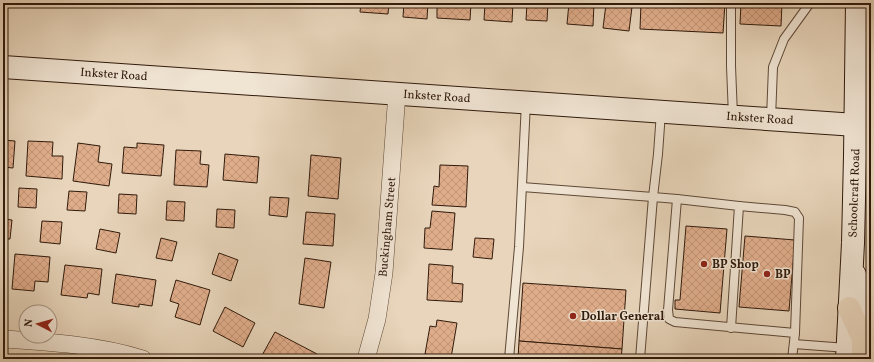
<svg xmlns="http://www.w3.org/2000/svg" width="874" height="362" viewBox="0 0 874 362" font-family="Vollkorn,serif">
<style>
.building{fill:url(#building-cross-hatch);stroke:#301a0b}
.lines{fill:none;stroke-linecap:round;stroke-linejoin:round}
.service-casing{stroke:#5e4937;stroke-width:10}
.minor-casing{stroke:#5e4937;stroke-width:18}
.secondary-casing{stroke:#301a0b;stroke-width:24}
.motorway-casing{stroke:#301a0b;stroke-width:24}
.service{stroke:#f0e4d3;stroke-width:8}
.minor{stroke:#f0e4d3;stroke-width:17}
.secondary{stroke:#f0e4d3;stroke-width:22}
.motorway{stroke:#e8d5bb;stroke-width:22}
.poi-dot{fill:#8f2418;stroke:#f0e4d3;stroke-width:1.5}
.labels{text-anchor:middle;stroke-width:3;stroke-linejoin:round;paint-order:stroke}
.street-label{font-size:12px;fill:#301a0b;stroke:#f0e4d3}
.poi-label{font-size:12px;font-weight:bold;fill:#301a0b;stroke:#f0e4d3;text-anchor:start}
</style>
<defs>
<pattern id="building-cross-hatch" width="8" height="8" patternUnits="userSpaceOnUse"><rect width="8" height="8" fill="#e0ad8b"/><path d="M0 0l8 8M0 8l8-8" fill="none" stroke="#c09477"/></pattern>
</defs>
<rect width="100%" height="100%" fill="#e8d5bb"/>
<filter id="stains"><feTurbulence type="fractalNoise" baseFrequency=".005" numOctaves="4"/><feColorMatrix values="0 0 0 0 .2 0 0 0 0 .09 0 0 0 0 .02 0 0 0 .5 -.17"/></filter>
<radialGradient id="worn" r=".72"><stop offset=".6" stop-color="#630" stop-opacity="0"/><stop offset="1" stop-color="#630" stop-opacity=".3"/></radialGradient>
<g class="building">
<path d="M361 3H389L388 14 360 12Z"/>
<path d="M404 3H428L427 19 403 17Z"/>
<path d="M437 3H471L470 20 437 18Z"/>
<path d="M485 3H513L512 22 484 20Z"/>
<path d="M527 3H548L547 21 526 20Z"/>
<path d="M569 3H594L593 26 567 24Z"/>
<path d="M641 3H725L723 33 640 29Z"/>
<path d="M741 3H782L781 26 740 24Z"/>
<path d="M606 4 632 7 629 31 603 28Z"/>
<path d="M3 140 15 141 13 168 3 167Z"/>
<path d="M28 141 53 142 52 156H63L62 179 26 176Z"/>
<path d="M78 143 100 146 98 162 112 164 109 186 73 181Z"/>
<path d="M137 143 164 145 161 176 122 173 124 147 137 148Z"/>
<path d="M176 150 201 151 200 164 209 165 207 187 174 185Z"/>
<path d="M225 154 259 157 257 183 223 180Z"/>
<path d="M311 155 341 158 338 199 308 196Z"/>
<path d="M440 165 468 166 466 207 432 205 434 186 439 187Z"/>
<path d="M19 188 37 189 36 208 18 207Z"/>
<path d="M69 191 87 192 85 211 67 210Z"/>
<path d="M119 194 137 195 136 214 118 213Z"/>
<path d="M270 197 289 198 287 217 269 215Z"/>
<path d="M167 201 185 202 184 221 166 220Z"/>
<path d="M217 209 235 210 234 228 216 227Z"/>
<path d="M432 211 455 213 452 250 424 248 425 228H430Z"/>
<path d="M306 212 335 214 333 246 303 244Z"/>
<path d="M3 219 12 220 10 239H3Z"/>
<path d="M42 221 62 222 60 244 40 242Z"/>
<path d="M686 226 727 229 720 313 675 309V300H680Z"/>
<path d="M100 229 120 233 116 253 96 249Z"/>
<path d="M745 236 795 240 789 311 739 307Z"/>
<path d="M161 238 177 242 172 261 156 258Z"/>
<path d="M475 238 494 239 492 259 473 257Z"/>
<path d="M219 253 238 260 231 281 212 274Z"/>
<path d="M15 254 50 257 48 282 35 281 34 291 12 289Z"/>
<path d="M305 258 331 262 324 308 299 304Z"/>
<path d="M429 264 453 266 452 283 463 284 462 302 427 300Z"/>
<path d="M65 265 102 269 99 295 88 293 87 298 61 295Z"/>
<path d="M116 274 156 280 152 306 139 304V307L112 303Z"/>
<path d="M176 280 210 290 200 325 175 317 179 304 170 301Z"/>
<path d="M523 283 626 290 622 349 519 341Z"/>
<path d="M225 307 255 323 243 347 213 331Z"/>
<path d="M437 320 457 323 451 358 425 354 430 326 436 327Z"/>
<path d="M275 332 317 354 314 359H260Z"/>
<path d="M519 341 622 349 621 359H518Z"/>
</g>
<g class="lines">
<defs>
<g id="service">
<path d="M731 3V66L733 116"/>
<path d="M771 118 773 67 784 39 810 3"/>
<path d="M522 187 653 197 658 154 661 112"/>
<path d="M677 199 668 310 669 319 675 322 795 333"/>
<path d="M739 206 785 210 795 212 799 218 795 333 792 359"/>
<path d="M794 344 847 348"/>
<path d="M509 359 519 247 526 102"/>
<path d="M640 359 653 197 677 199 739 206 731 328"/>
</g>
<g id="minor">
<path d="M3 339C50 342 98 345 143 359"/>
<path d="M366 359 377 319 384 273 397 93"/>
</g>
<g id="secondary">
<path d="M3 67 856 125H871"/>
<path d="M855 275 867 308 871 313"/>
<path d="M847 359 853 243 855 156 857 3"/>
</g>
<path id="motorway" d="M849 308 863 339V359"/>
</defs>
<use href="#service" class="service-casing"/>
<use href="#minor" class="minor-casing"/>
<use href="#secondary" class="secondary-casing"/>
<use href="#motorway" class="motorway-casing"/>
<use href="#service" class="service"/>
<use href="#minor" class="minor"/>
<use href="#secondary" class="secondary"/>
<use href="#motorway" class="motorway"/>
</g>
<g class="poi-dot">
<circle cx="704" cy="264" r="4"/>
<circle cx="767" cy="274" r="4"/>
<circle cx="573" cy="316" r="4"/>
</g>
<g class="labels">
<g class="street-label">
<text transform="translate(114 74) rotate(4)" y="4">Inkster Road</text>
<text transform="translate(437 96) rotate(4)" y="4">Inkster Road</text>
<text transform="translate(760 118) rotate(4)" y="4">Inkster Road</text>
<text transform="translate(854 193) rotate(-88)" y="4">Schoolcraft Road</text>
<text transform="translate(387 227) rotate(-85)" y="4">Buckingham Street</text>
</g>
<g class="poi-label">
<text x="712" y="268">BP Shop</text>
<text x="775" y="278">BP</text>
<text x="581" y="320">Dollar General</text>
</g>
</g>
<rect width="874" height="362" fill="none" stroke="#e8d5bb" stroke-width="16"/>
<rect x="4" y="4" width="866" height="354" fill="none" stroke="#301a0b" stroke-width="2"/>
<rect x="8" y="8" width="858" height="346" fill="none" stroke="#301a0b"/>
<g transform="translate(38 324) rotate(276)"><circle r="19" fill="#f0e4d3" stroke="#a39383"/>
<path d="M0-3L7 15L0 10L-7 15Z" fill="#8f2418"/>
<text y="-6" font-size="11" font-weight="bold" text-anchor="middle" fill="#301a0b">N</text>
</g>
<rect width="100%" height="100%" filter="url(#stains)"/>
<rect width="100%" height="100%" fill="url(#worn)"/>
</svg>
